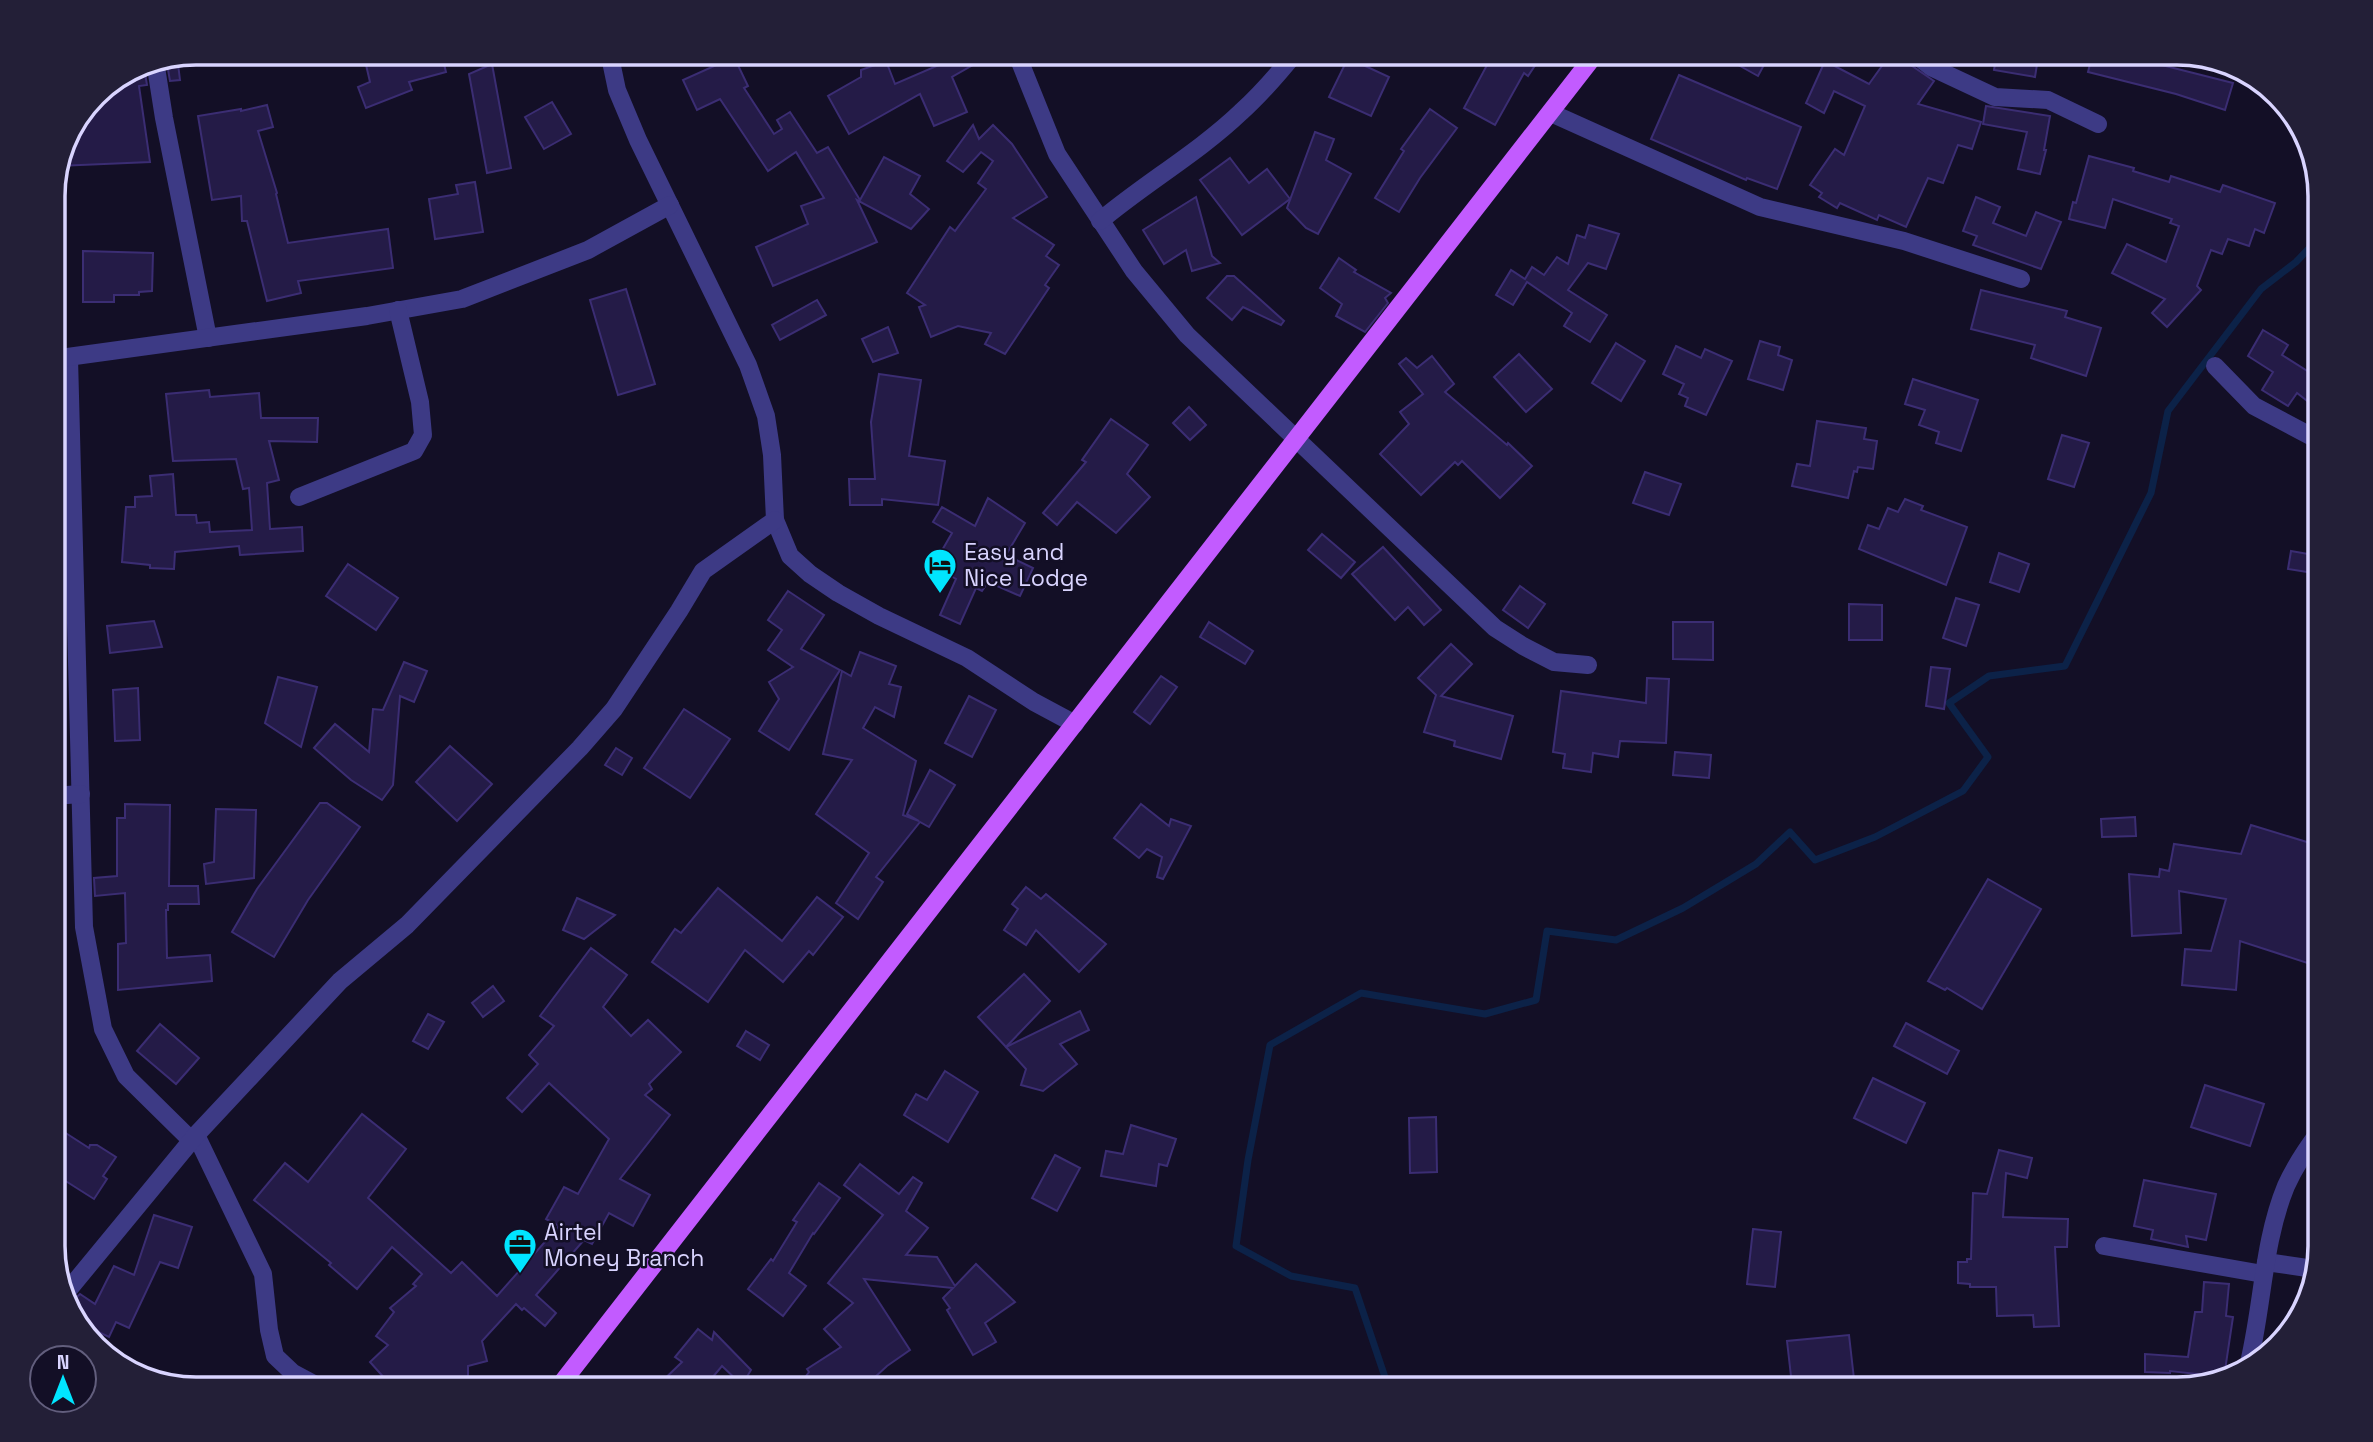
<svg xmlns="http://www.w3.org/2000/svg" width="2373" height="1442" viewBox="0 0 2373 1442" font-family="'Space Grotesk',sans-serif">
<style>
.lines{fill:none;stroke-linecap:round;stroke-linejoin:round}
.stream{stroke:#0c2248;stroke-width:7}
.building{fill:#241b47;stroke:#3b2d73;stroke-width:2}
.minor{stroke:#3d3a85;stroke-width:18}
.major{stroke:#c25bff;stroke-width:18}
.labels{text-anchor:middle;stroke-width:5;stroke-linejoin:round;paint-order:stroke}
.poi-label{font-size:23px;fill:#d9d4ff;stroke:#130f26;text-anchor:start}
.rim{fill:none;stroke:#d9d4ff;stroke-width:3.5}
</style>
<rect width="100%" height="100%" fill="#130f26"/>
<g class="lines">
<g class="stream">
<path d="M2316 175 2313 177 2320 193"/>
<path d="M1389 1389 1355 1288 1291 1276 1236 1246 1248 1160 1270 1045 1361 993 1485 1014 1536 1000 1547 931 1616 940 1683 908 1756 864 1790 832 1815 860 1875 837 1963 791 1988 757 1949 703 1989 676 2065 666 2151 493 2168 411 2261 289 2296 262 2320 237"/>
</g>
</g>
<g class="building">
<path d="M363 52H398L399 58 419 52H441L446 72 409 82 412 90 366 108 358 87 370 82Z"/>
<path d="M969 52H973L978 62 952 77 967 112 934 126 920 94 849 134 828 96 861 77V70L886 61 895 84Z"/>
<path d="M1494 52H1544L1528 76 1524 73 1495 125 1464 108Z"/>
<path d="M1715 52H1771L1758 76Z"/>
<path d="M1892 52H1901L1905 61 1934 81 1918 104 1981 122 1972 149 1958 145 1943 183 1928 178 1906 227 1879 215 1877 220 1840 203 1837 208 1819 197 1822 193 1810 185 1835 149 1844 155 1865 106 1834 91 1824 113 1806 103 1825 61 1869 84Z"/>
<path d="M1997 52H2039L2035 77 1994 70Z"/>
<path d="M2093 52 2130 57 2233 83 2225 110 2176 94 2088 72Z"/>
<path d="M177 56 180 80 170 81 166 58Z"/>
<path d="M734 57 748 86 744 88 774 134 782 129 777 120 790 112 817 153 828 147 860 200 884 157 920 176 910 194 929 209 911 229 857 200 877 242 773 286 756 247 808 224 801 206 824 198 796 152 768 171 720 99 697 110 683 80Z"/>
<path d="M1348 58 1389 77 1371 116 1329 97Z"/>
<path d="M492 64 511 168 487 173 469 74Z"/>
<path d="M136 67H144L147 85 139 86 150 162 58 166 64 141 95 94Z"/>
<path d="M1679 75 1801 127 1777 189 1747 178 1746 180 1651 139Z"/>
<path d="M552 102 571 134 544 149 525 117Z"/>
<path d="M267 105 273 127 258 131 277 193 276 194 288 243 388 229 393 268 298 281 301 293 267 301 247 221H242L241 196 212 200 198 116 241 109V111Z"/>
<path d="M1986 106 2050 116 2044 150H2046L2040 174 2018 169 2027 132 1983 124Z"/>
<path d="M1430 109 1457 128 1420 178 1399 212 1375 198 1404 151 1401 149Z"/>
<path d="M973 125 979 139 993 125 1012 144 1047 197 1013 218 1054 245 1046 256 1059 265 1045 285 1049 288 1005 354 985 344 991 333 958 326 931 337 919 307 925 305 907 293 950 227 955 231 986 189 978 183 993 161 981 152 963 172 947 161Z"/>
<path d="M1315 132 1334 139 1326 160 1351 174 1318 234 1306 228 1287 208Z"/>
<path d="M2089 156 2134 168 2133 171 2169 182 2171 176 2220 192 2223 185 2275 203 2264 233 2255 229 2249 246 2228 239 2222 254 2211 250 2197 286 2201 290 2167 327 2152 313 2165 299 2112 273 2127 244 2166 262 2179 226 2170 223 2172 219 2113 199 2105 228 2069 219 2073 202 2076 203Z"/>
<path d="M1230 158 1249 183 1267 169 1290 199 1242 235 1200 180Z"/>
<path d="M475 182 483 232 435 239 429 199 458 194 456 185Z"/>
<path d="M1196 197 1212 256 1220 263 1192 271 1186 250 1164 264 1143 230Z"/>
<path d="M1976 197 2000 207 1993 223 2026 236 2036 212 2061 222 2041 269 1973 245 1977 236 1963 231Z"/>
<path d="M1589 225 1619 234 1606 269 1588 263 1568 290 1607 315 1590 342 1564 326 1572 313 1527 282 1513 305 1496 295 1511 270 1525 279 1532 267 1544 275 1557 257 1568 264 1577 235 1585 238Z"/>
<path d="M83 251 153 253 152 291 139 292V295H114V302H83Z"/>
<path d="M1339 258 1356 270 1354 272 1391 293 1385 298 1388 303 1365 332 1336 316 1342 304 1320 288Z"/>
<path d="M1227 276H1234L1284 321 1281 325 1243 307 1232 320 1207 298Z"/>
<path d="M626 289 655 384 618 395 590 300Z"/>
<path d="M1981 290 2067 311 2065 317 2101 328 2086 376 2031 358 2035 345 1971 329Z"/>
<path d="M817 300 826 315 780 340 772 325Z"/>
<path d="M888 327 898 353 873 362 862 339Z"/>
<path d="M2263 330 2288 345 2282 355 2320 379V411L2297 393 2288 406 2262 390 2273 372 2248 356Z"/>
<path d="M1760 341 1780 347 1778 355 1792 360 1783 390 1748 379Z"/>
<path d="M1616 343 1645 361 1621 401 1592 383Z"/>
<path d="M1676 346 1701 358 1705 349 1732 361 1706 415 1685 406 1688 398 1679 394 1684 384 1663 374Z"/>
<path d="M1519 354 1552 389 1526 412 1494 377Z"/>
<path d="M1432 356 1454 384 1445 392 1507 445 1508 443 1532 466 1500 498 1462 461 1458 465 1455 462 1421 495 1380 454 1409 424 1400 412 1423 394 1399 364 1406 358 1417 368Z"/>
<path d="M879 374 921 380 909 456 945 461 938 505 882 499V505H850L849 479H875L871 422Z"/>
<path d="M1913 379 1978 400 1961 451 1936 443 1939 432 1919 425 1925 410 1905 404Z"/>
<path d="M209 390 210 397 259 393 261 418H318L317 442 269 441 279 480 267 483 270 529 302 527 303 551 240 555 239 546 175 552 174 569 150 568V565L122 562 126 507H135V497L152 496 150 476 173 474 176 515H196L197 523 209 522 210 532 252 530 249 488 243 489 236 459 173 461 166 394Z"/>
<path d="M1189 407 1206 425 1190 440 1173 423Z"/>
<path d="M1111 419 1148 445 1127 474 1150 497 1116 533 1077 502 1057 525 1043 513 1086 462 1082 460Z"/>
<path d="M1817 421 1866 428 1864 439 1877 441 1873 469 1858 467 1857 472 1854 471 1848 498 1792 486 1797 464 1810 466Z"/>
<path d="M2062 435 2089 443 2074 487 2048 479Z"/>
<path d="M1645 472 1681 484 1669 515 1633 503Z"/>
<path d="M988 498 1025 523 1006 555 1033 568 1020 596 988 582 982 591 976 588 960 624 940 615 956 579 933 566 952 533 933 522 942 507 975 526Z"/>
<path d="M1905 499 1923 506 1921 510 1967 527 1946 585 1859 549 1868 525 1879 529 1888 508 1898 512Z"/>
<path d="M1322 534 1355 562 1341 578 1308 550Z"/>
<path d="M1383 547 1441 610 1424 625 1408 607 1395 620 1352 574Z"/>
<path d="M2291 551 2320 556V574L2288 569Z"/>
<path d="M1999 553 2029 564 2019 592 1990 582Z"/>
<path d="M348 564 398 598 376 630 326 596Z"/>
<path d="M1520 586 1545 604 1528 628 1503 610Z"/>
<path d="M788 591 824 615 801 649 840 670 789 750 759 731 779 699 769 682 793 667 768 650 782 630 768 620Z"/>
<path d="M1956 598 1979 605 1966 646 1943 638Z"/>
<path d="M1849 604 1882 605V640H1849Z"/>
<path d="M154 621 162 647 110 653 107 626Z"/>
<path d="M1209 622 1253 651 1245 664 1200 637Z"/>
<path d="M1673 622H1713V660L1673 659Z"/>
<path d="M1451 644 1472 664 1441 696 1513 716 1501 759 1454 746 1455 741 1424 732 1436 695 1418 678Z"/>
<path d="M860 652 896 666 889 684 901 687 894 717 875 707 863 728 916 761 903 815 919 821 907 814 930 770 955 785 929 827 920 822 876 877 883 882 858 919 836 903 869 853 816 814 852 760 823 754 842 671 851 676Z"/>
<path d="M404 662 427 671 414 702 400 696 393 785 382 800 351 780 314 748 335 724 369 752 373 709 383 710Z"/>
<path d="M1931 667 1950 669 1944 709 1926 706Z"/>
<path d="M1161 676 1177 687 1150 724 1134 712Z"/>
<path d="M278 677 317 687 301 747 265 723Z"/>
<path d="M1647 678 1669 679 1666 743 1620 741 1618 757 1593 753 1591 772 1563 768 1565 754 1553 752 1561 691 1646 703Z"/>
<path d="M138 688 140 740 115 741 113 690Z"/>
<path d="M969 696 996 710 972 757 945 743Z"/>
<path d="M684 709 730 739 690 798 644 768Z"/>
<path d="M450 746 492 784 457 821 416 782Z"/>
<path d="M616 748 632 758 622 775 605 765Z"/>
<path d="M1675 752 1711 755 1709 778 1673 775Z"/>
<path d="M320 803H327L360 827 308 900 274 957 232 932 257 889Z"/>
<path d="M125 804 170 805 169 886H198L199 904H168V910H166L167 958 210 955 212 981 118 990V944L126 943 125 893 95 896 94 878 117 876V818H125Z"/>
<path d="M1141 804 1169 826 1171 819 1191 826 1163 879 1157 877 1162 857 1147 849 1139 858 1114 838Z"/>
<path d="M216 809 256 810 254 878 206 884 204 864 214 862Z"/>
<path d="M2135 817 2136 836 2102 837 2101 819Z"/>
<path d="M2251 825 2320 846V967L2240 941 2236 990 2182 985 2185 949 2211 951 2226 899 2179 891 2181 933 2132 936 2129 874 2159 877 2160 869 2169 871 2174 844 2241 854Z"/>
<path d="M1988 879 2041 909 1982 1009 1947 988 1945 990 1928 981Z"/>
<path d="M1026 887 1041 899 1046 894 1106 944 1079 972 1036 930 1026 945 1004 930 1018 909 1012 904Z"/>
<path d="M718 888 782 941 817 897 843 917 813 955 809 951 783 982 745 950 708 1002 652 962 675 929 681 933Z"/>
<path d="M577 898 615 915 584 939 563 930Z"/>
<path d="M591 948 627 975 603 1007 631 1036 648 1020 681 1052 649 1084 652 1089 645 1095 670 1115 620 1179 650 1195 633 1226 609 1213 592 1244 584 1240 536 1295 556 1313 545 1326 524 1308 522 1310 516 1304 482 1341 487 1361 468 1366V1379L455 1390H395L370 1362 388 1345 376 1336 394 1312 390 1308 416 1286 413 1284 422 1274 392 1247 357 1289 329 1265 331 1263 254 1200 285 1163 308 1182 362 1114 406 1149 368 1198 451 1273 462 1262 497 1296 559 1226 546 1219 564 1187 578 1194 609 1139 549 1083 522 1112 507 1098 538 1064 529 1055 554 1026 540 1016Z"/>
<path d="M1024 974 1050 1001 1006 1047 978 1017Z"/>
<path d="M493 986 504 1001 483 1017 472 1003Z"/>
<path d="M1080 1011 1089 1030 1060 1044 1077 1064 1043 1091 1021 1085 1026 1069 1006 1047Z"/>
<path d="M428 1014 444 1022 428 1049 413 1041Z"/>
<path d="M1906 1023 1959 1051 1947 1074 1894 1046Z"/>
<path d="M160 1024 199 1058 176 1084 137 1051Z"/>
<path d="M746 1031 769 1045 760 1060 737 1046Z"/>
<path d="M945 1071 978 1092 948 1142 904 1115 916 1094 927 1100Z"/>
<path d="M1873 1078 1925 1103 1906 1143 1854 1118Z"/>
<path d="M2205 1085 2264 1104 2250 1146 2191 1127Z"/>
<path d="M1436 1117 1437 1172 1410 1173 1409 1118Z"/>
<path d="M1131 1125 1176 1139 1167 1166 1159 1164 1156 1186 1101 1176 1106 1151 1123 1154Z"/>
<path d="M61 1130 89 1148 90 1145H97L116 1157 103 1176 107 1179 94 1199 53 1173V1143Z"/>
<path d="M1999 1150 2032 1158 2027 1178 2006 1173 2003 1217 2068 1219 2067 1247H2055L2059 1326 2034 1327 2033 1315 1997 1316 1996 1287H1970V1284L1958 1283V1262H1967V1259H1971L1973 1193 1987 1194Z"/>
<path d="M1055 1155 1080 1168 1057 1211 1032 1198Z"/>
<path d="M860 1164 899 1194 913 1177 922 1183 906 1211 928 1228 906 1255 937 1257 955 1286 976 1264 1015 1302 985 1323 996 1342 973 1355 947 1310 950 1308 943 1298 953 1288 864 1279 910 1350 887 1366 861 1390H796L809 1372 807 1369 841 1347 824 1329 853 1303 828 1283 883 1215 844 1185Z"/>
<path d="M2144 1180 2216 1194 2206 1240 2186 1236 2188 1247 2151 1239 2153 1230 2134 1226Z"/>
<path d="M819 1183 840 1198 814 1234 813 1233 789 1273 806 1286 783 1316 748 1289 771 1259 773 1261 797 1222 793 1220Z"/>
<path d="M154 1215 192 1227 178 1268 160 1262 129 1328 116 1322 109 1337 75 1321 68 1305 80 1294 95 1304 114 1266 134 1275Z"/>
<path d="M1753 1229 1781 1232 1775 1287 1747 1284Z"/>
<path d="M2204 1282 2229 1284 2226 1316 2233 1317 2224 1377 2170 1371V1373L2145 1372V1354L2188 1357 2195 1312H2202Z"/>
<path d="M698 1329 712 1340 714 1332 751 1370 742 1385 722 1366 702 1390H653L682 1362 675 1357Z"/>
<path d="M1849 1335 1854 1379 1792 1385 1787 1341Z"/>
</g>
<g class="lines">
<g class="minor">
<path d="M609 52 617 90 638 140 748 365 766 416 772 455 775 520 790 556 810 574 838 593 879 616 967 658 1034 702 1075 724"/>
<path d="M1016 52 1057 154 1134 271 1187 335 1495 628 1523 646 1554 662 1588 665"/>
<path d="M1912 52 1931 67 1995 97 2048 100 2098 124"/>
<path d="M155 61 164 118 208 338"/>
<path d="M1551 113 1760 207 1904 241 2021 279"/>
<path d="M1100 221C1145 183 1198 153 1241 112 1261 94 1279 73 1296 52"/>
<path d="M69 358 84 927 103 1029 126 1076 192 1141"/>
<path d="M53 359 367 316 462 299 588 250 670 205"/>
<path d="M2215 366 2254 406 2320 441"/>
<path d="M299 497 414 451 423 435 420 402 398 310"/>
<path d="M53 796 81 794"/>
<path d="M196 1135 263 1274 269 1330 275 1356 293 1373 323 1389"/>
<path d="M2104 1246 2263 1274"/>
<path d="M2266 1262 2314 1269"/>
<path d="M65 1294 196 1135 340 981 407 925 580 748 614 709 679 611 703 571 775 520"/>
<path d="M2247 1371C2263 1310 2262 1244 2286 1186 2295 1166 2307 1148 2320 1131"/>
</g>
<path class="major" d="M557 1389 1597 52"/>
</g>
<defs>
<symbol id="hotel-pin" viewBox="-11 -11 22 30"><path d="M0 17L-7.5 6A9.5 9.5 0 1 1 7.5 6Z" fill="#00e5ff" stroke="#130f26"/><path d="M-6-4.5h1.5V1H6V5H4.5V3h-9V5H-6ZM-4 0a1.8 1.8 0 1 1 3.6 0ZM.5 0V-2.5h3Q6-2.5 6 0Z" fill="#111"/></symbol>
<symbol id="office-pin" viewBox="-11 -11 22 30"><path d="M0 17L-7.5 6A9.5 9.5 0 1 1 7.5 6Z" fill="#00e5ff" stroke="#130f26"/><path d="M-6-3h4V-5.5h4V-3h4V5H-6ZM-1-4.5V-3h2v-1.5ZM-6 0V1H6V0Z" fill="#111"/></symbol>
</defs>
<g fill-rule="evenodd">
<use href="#hotel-pin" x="921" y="546" width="38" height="52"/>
<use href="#office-pin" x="501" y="1226" width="38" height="52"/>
</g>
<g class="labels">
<g class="poi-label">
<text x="964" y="560">Easy and<tspan x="964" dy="26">Nice Lodge</tspan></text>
<text x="544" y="1240">Airtel<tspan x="544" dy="26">Money Branch</tspan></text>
</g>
</g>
<path d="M0 0H2373V1442H0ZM196 65H2177A131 131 0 0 1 2308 196V1246A131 131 0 0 1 2177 1377H196A131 131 0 0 1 65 1246V196A131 131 0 0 1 196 65Z" fill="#231f37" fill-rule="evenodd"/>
<path class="rim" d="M196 65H2177A131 131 0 0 1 2308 196V1246A131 131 0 0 1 2177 1377H196A131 131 0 0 1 65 1246V196A131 131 0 0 1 196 65Z"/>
<g transform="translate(63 1379)"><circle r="33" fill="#130f26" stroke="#625e7d" stroke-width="2"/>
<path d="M0-5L12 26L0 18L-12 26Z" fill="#00e5ff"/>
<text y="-10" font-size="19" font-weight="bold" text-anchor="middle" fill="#d9d4ff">N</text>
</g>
</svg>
